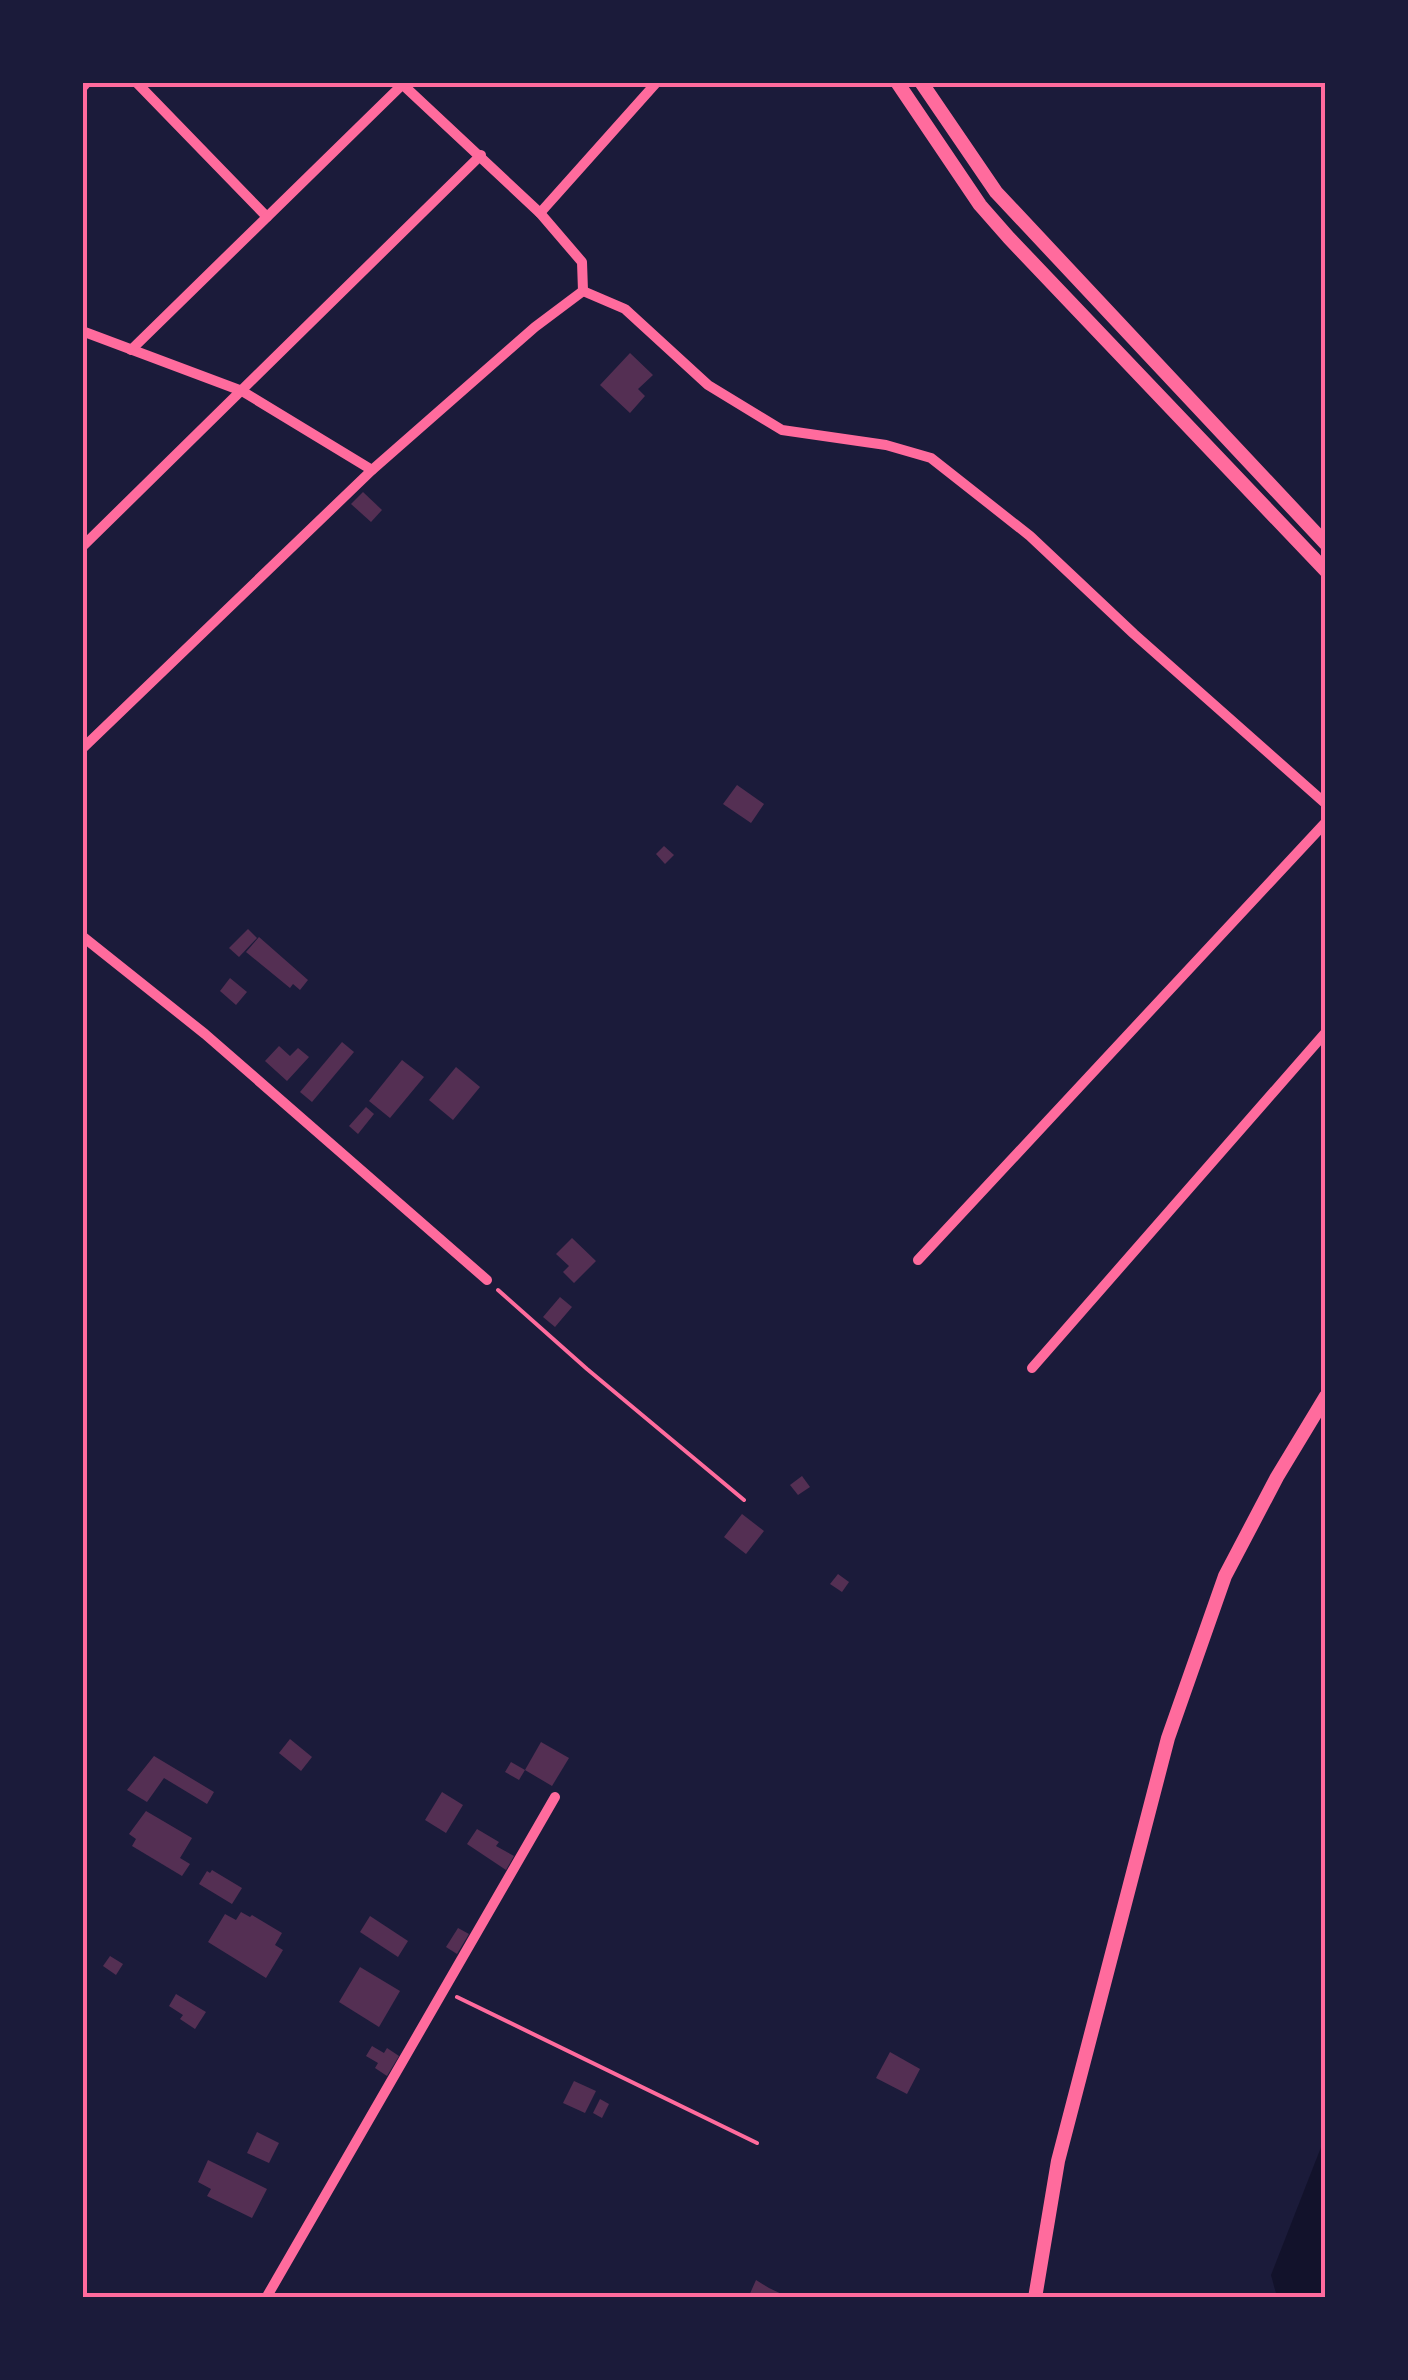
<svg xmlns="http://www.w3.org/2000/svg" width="1408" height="2380" viewBox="0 0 1408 2380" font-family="'Archivo Narrow',sans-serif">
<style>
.water{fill:#12122b}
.building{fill:#542f53}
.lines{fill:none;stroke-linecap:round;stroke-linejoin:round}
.path{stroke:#ff6b9d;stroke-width:4}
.minor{stroke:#ff6b9d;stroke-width:10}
.tertiary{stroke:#ff6b9d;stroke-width:14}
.neatline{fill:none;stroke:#ff6b9d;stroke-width:4}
</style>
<rect width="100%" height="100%" fill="#1b1b3a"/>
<path class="water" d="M1325 2137V2297H1277L1271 2275Z"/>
<g class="building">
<path d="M630 353 653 375 638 389 645 396 630 413 600 385Z"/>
<path d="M363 492 382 510 371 522 351 504Z"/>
<path d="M737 785 764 804 751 823 723 804Z"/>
<path d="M664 846 674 855 665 864 656 854Z"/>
<path d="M248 929 257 938 239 957 229 948Z"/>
<path d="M259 937 308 980 300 990 293 984 290 988 246 952Z"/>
<path d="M230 978 247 992 236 1005 220 991Z"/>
<path d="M342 1042 354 1052 312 1102 300 1092Z"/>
<path d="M279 1046 290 1056 298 1048 309 1057 287 1081 265 1061Z"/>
<path d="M402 1060 424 1077 390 1118 369 1101Z"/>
<path d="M456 1067 480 1087 453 1120 429 1100Z"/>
<path d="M366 1107 374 1114 358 1134 349 1126Z"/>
<path d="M572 1238 596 1261 574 1283 563 1272 569 1266 556 1254Z"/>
<path d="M560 1297 572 1307 555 1327 543 1317Z"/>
<path d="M802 1476 810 1487 798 1495 790 1485Z"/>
<path d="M742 1514 764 1531 746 1554 724 1537Z"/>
<path d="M838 1574 849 1582 842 1592 830 1584Z"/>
<path d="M290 1739 312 1757 301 1771 279 1753Z"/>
<path d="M541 1742 569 1758 552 1786 525 1770Z"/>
<path d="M154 1756 214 1792 207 1804 164 1778 147 1802 127 1790Z"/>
<path d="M511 1762 525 1770 519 1780 505 1772Z"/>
<path d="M442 1792 463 1805 446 1833 425 1820Z"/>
<path d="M146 1811 192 1838 180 1858 190 1864 182 1876 132 1846 136 1839 129 1834Z"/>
<path d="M477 1829 499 1842 496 1846 514 1856 506 1870 467 1844Z"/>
<path d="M212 1870 242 1888 232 1904 199 1884 207 1871 210 1873Z"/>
<path d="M241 1912 250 1917 252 1915 282 1933 275 1945 283 1950 266 1978 208 1942 225 1914 236 1920Z"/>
<path d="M370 1916 408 1941 398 1957 360 1932Z"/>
<path d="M458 1928 469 1934 457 1954 446 1947Z"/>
<path d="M110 1956 123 1964 116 1975 103 1966Z"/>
<path d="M360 1967 400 1991 379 2027 339 2002Z"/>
<path d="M176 1994 206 2012 195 2029 180 2019 183 2015 169 2006Z"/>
<path d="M372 2046 384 2053 387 2048 399 2056 387 2076 375 2068 378 2063 366 2056Z"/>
<path d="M890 2052 920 2069 907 2094 876 2078Z"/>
<path d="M574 2081 596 2091 585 2113 563 2103Z"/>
<path d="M600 2099 609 2104 602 2118 593 2113Z"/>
<path d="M257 2132 279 2143 269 2163 247 2153Z"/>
<path d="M208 2160 267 2189 252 2218 207 2196 211 2189 198 2182Z"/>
<path d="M756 2280 769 2288 790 2298H748Z"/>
</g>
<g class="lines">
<g class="path">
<path d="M498 1290 587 1369 744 1500"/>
<path d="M457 1997 757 2143"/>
</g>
<g class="minor">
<path d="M136 82 267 217"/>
<path d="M401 83 540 213 582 262 583 291"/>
<path d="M82 88 87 82"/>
<path d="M540 213 657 82"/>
<path d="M583 291 625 309 708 385 782 430 886 445 931 458 1030 536 1134 634 1326 804"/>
<path d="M82 331 242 391 372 470"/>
<path d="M131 350 405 82"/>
<path d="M82 547 481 155"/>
<path d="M82 749 372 470 535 327 583 291"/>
<path d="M82 936 205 1034 487 1280"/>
<path d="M918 1260 1326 822"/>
<path d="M1032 1368 1326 1032"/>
<path d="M266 2298 555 1797"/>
</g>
<g class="tertiary">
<path d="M897 82 980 205 1009 238 1326 571"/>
<path d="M921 82 996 192 1326 544"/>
<path d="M1035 2298 1058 2161 1168 1738 1225 1576 1277 1477 1326 1396"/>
</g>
</g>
<rect width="1408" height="2380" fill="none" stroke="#1b1b3a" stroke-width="170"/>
<rect x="85" y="85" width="1238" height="2210" class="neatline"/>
</svg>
